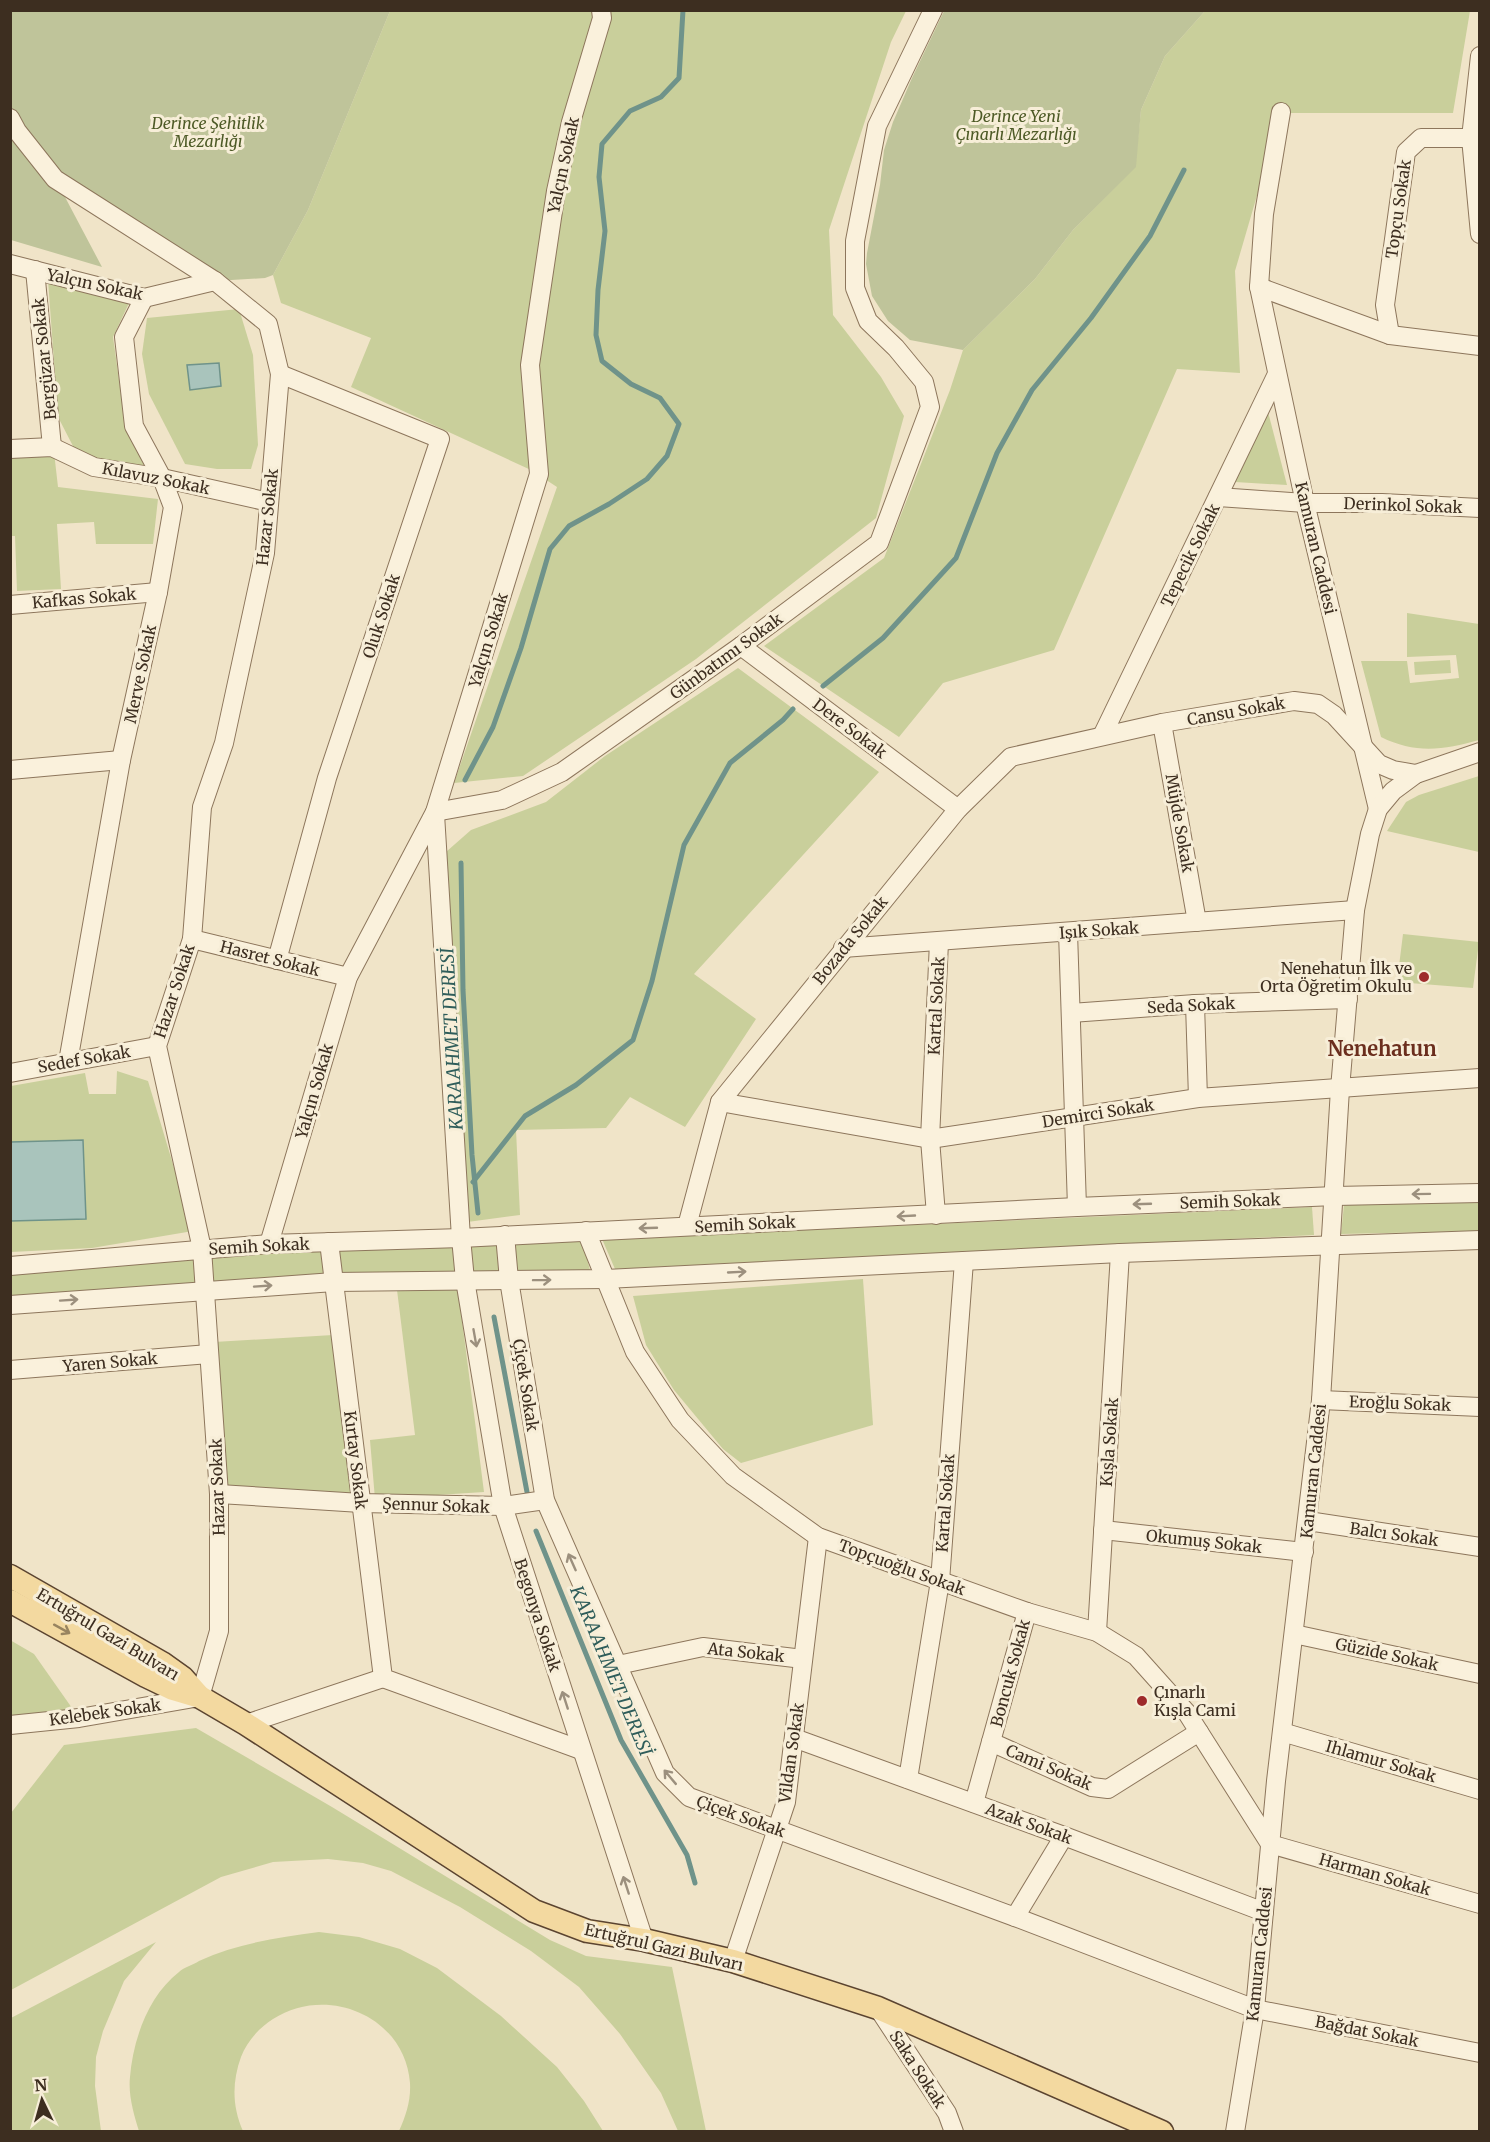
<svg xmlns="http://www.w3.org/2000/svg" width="1490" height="2142" viewBox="0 0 1490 2142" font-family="Merriweather,serif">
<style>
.green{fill:#c9cf9b}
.cemetery{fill:#bfc49a}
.water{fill:#a9c4bc;stroke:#6f938a;stroke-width:1.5}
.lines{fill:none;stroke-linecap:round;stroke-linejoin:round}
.stream{stroke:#6f938a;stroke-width:5}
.minor-casing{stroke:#8d765c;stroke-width:20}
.major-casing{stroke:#5b4430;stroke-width:25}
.minor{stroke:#faf1dc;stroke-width:18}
.major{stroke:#f3d9a0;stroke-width:22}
.oneway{stroke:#9c907e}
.oneway2{stroke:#988460}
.poi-dot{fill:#9e2a2b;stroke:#f7eed8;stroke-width:2}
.labels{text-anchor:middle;stroke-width:6;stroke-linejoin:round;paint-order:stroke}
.park-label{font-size:16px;font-style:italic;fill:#4d5a26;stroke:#f7eed8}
.street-label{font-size:16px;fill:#3d2e20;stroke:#f7eed8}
.poi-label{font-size:16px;fill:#3d2e20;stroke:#f7eed8;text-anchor:end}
.water-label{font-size:18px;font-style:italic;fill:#2f5d5a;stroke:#f7eed8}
.quarter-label{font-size:20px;font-weight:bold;fill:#6b2e1e;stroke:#f7eed8}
</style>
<rect width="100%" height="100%" fill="#f0e4c8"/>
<g class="green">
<path d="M390 11H906L891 42 829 230 833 315 881 377 904 416 876 518 696 659 523 776 454 783 557 487 531 470 351 387 371 338 281 303 273 275 308 210Z"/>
<path d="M1205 11H1470L1453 113H1281L1235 271 1240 373 1177 369 1054 650 943 683 899 737 764 646 884 558 950 390 963 350 1035 279 1073 230 1135 167 1141 110 1165 56Z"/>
<path d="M48 280 129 303 113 337 126 430 150 472 99 463 74 448 58 417Z"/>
<path d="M239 309 253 355 258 445 251 469H217L185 464 149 394 142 354 147 318Z"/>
<path d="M1267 408 1287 485 1235 482Z"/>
<path d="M54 452 58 487 158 499 153 544H96L94 522 57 524 61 589 17 591 15 536H11V455Z"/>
<path d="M1407 613 1479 624V740C1444 750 1415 754 1381 737L1361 661H1407L1410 683 1459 678 1456 655 1407 657Z"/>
<path d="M1450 660 1451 673 1415 675 1414 662Z"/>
<path d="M738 668 879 772 694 974 756 1019 685 1127 630 1097 606 1128 516 1130 520 1215 460 1223 438 859 471 830 546 802 605 756Z"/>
<path d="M1479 776V852L1387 831 1406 802 1419 795Z"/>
<path d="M1403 934 1479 942 1473 988 1397 982Z"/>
<path d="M117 1071 148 1081 193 1231 92 1248 11 1252 10 1221 86 1219 83 1140 11 1142V1086L85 1073 89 1094H116Z"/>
<path d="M1479 1202V1231L1341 1234 1344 1205Z"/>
<path d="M1312 1207 1314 1235 615 1269 602 1239Z"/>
<path d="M582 1240 590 1270 517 1273 512 1243Z"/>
<path d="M457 1244 458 1272 340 1276 337 1250Z"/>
<path d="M499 1244 503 1268 494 1276 469 1271 470 1245Z"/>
<path d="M322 1248 326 1277 212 1284 209 1254Z"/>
<path d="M196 1257 199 1286 11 1297V1270Z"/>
<path d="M863 1279 873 1425 741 1463 723 1449 674 1390 646 1345 633 1296Z"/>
<path d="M458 1289 484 1492 375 1499 370 1440 415 1435 397 1290Z"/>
<path d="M333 1335 352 1494 222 1489 214 1342Z"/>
<path d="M10 1640 34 1654 79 1718 11 1725Z"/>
<path d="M196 1728 332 1807 550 1940 586 1956 672 1967 706 2131H678L661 2093 620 2034 579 1987 531 1951 460 1907 391 1871 363 1863 328 1859 273 1862 221 1877 11 1990V1813L64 1745Z"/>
<path d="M319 1932 359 1937 400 1949 437 1968 501 2016 557 2067 584 2101 603 2131H399C406 2116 411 2100 410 2083 405 2016 327 1984 273 2019 259 2028 247 2041 241 2057 232 2082 232 2106 243 2131H139C134 2115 128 2095 130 2077 133 2040 148 1996 179 1972 184 1967 193 1965 199 1961 238 1943 277 1938 319 1932Z"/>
<path d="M156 1942 124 1981 103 2031 96 2057 95 2086 101 2131H11V2018Z"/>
</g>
<g class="cemetery">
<path d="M10 11H390L308 210 273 275 265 278 215 281 56 180 102 267 11 240Z"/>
<path d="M944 11H1205L1165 56 1141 110 1136 167 1073 230 1035 279 963 350 910 340 888 321 872 296 866 264 867 253 880 185 884 150 893 122 912 78Z"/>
</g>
<g class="water">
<path d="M219 363 221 386 190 390 187 365Z"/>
<path d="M83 1140 86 1219 11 1221V1142Z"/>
</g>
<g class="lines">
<g class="stream">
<path d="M823 686 883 638 956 558 997 453 1032 390 1091 318 1150 236 1184 170"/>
<path d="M465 780 493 727 521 648 550 549 569 526 609 504 647 479 667 456 679 424 660 398 631 384 602 361 596 335 598 290 605 231 599 177 602 144 630 111 661 97 679 78 683 10"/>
<path d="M461 863 463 990 472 1155 478 1213"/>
<path d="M473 1182 525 1116 576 1085 633 1040 652 981 684 845 730 763 783 720 793 709"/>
<path d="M494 1317 527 1492"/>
<path d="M536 1531 621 1740 687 1855 695 1883"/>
</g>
<defs>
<g id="minor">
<path d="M1480 56 1471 138 1480 234"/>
<path d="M1281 112 1264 214 1259 287 1305 503 1378 809"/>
<path d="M10 118 17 131 55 179 215 281 268 324 280 374 265 553 224 743 202 807 192 939 157 1046 202 1249 219 1494V1631L200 1697 79 1718 10 1725"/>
<path d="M10 264 144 298 215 281"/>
<path d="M35 270 52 447"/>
<path d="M1259 287 1390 335 1480 346"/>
<path d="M1390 335 1385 305 1406 152 1421 138H1471"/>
<path d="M10 449 52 447 94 467 162 478 269 502"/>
<path d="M1218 497 1305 503H1382L1480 508"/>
<path d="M10 605 158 592"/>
<path d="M741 646 958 809"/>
<path d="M1162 723 1197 922"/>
<path d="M1102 736 1277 374"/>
<path d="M10 770 121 760"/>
<path d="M435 812 502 800 562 772 741 646 879 543 930 407 924 382 896 348 868 321 855 288V241L877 126 933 10"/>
<path d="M435 814 461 1238 465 1280 503 1506 644 1940"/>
<path d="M1068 932 1077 1207"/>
<path d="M192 939 348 977"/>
<path d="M843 948 1355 910"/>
<path d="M277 960 327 778 440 439 280 374"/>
<path d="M1195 1004 1198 1098"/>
<path d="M1071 1013 1195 1004 1348 999"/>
<path d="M68 1062 121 760 158 592 173 507 162 478 134 426 124 337 144 298"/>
<path d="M10 1073 157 1046"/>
<path d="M720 1102 930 1139 1198 1098 1480 1078"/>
<path d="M936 1215 930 1139 939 942"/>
<path d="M687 1226 720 1102 958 809 1011 757 1162 723 1294 701 1318 704 1334 715 1379 764 1393 770 1416 774"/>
<path d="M586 1231 635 1352 680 1420 733 1476 818 1537 1027 1612 1097 1632 1136 1656 1187 1713 1270 1844 1480 1904"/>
<path d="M505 1235 509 1280 545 1500 665 1773 689 1797 1015 1917 1255 2009 1480 2053"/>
<path d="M329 1242 383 1678 581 1750"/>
<path d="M269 1244 348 977 435 812 539 474 530 365 556 191 571 122 602 18 601 10"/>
<path d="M10 1266 269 1244 461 1238 1077 1207 1335 1196 1480 1193"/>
<path d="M10 1305 334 1282 606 1279 1120 1253 1480 1240"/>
<path d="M10 1370 209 1354"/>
<path d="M1321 1400 1480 1407"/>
<path d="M219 1494 361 1503 503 1506 545 1500"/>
<path d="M1308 1521 1480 1547"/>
<path d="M1103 1530 1304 1552"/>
<path d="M1097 1632 1120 1253"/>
<path d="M1294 1634 1480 1674"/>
<path d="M618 1665 703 1647 803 1659"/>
<path d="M246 1724 383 1678"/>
<path d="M1282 1732 1480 1790"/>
<path d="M794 1738 1064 1836 1264 1912"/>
<path d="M991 1742 1092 1787 1108 1789 1199 1732"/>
<path d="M908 1779 940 1581 964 1261"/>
<path d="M974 1803 1027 1612"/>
<path d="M1015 1917 1064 1836"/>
<path d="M733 1961 786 1802 818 1537"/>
<path d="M878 2008 947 2113 954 2132"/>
<path d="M1235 2132 1255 2009 1276 1781 1321 1400 1340 1089 1355 910 1370 834 1378 809 1393 791 1416 774 1480 752"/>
</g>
<g id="major">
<path d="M10 1576 162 1663 183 1678 199 1696"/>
<path d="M10 1601 146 1676 173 1689 200 1697 246 1724 534 1911 587 1931 644 1940 733 1961 878 2008 1162 2132"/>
</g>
</defs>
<use href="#minor" class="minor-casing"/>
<use href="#major" class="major-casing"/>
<use href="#minor" class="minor"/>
<use href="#major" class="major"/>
</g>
<defs><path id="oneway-shaft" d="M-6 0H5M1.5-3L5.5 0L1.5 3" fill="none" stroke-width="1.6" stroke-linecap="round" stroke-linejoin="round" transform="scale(1.5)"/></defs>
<g class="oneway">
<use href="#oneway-shaft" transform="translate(1421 1194) rotate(179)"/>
<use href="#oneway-shaft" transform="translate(1142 1204) rotate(178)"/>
<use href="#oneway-shaft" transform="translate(906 1216) rotate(177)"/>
<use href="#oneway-shaft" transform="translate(648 1228) rotate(178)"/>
<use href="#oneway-shaft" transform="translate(737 1272) rotate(-3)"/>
<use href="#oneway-shaft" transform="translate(542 1280) rotate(-1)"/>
<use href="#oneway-shaft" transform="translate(263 1286) rotate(-4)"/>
<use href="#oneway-shaft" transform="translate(69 1300) rotate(-4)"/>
<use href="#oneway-shaft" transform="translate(475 1338) rotate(80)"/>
<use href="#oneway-shaft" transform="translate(572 1562) rotate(-114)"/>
<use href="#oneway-shaft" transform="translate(565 1700) rotate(-108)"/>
<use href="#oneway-shaft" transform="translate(670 1777) rotate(-130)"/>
<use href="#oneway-shaft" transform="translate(626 1885) rotate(-108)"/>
</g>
<use class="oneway2" href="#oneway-shaft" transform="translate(62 1629) rotate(29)"/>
<g class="poi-dot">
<circle cx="1424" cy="977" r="6"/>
<circle cx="1142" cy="1701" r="6"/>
</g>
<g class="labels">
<g class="park-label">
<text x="1016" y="122">Derince Yeni<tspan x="1016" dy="18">Çınarlı Mezarlığı</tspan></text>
<text x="208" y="129">Derince Şehitlik<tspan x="208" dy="18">Mezarlığı</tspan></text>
</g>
<g class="street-label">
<text transform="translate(563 165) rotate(-78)" y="6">Yalçın Sokak</text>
<text transform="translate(1398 209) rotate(-82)" y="6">Topçu Sokak</text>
<text transform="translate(95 284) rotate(12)" y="6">Yalçın Sokak</text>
<text transform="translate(44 359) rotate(-96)" y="6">Bergüzar Sokak</text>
<text transform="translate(156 478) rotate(11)" y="6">Kılavuz Sokak</text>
<text transform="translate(1403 505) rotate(2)" y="6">Derinkol Sokak</text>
<text transform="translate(267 517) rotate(-84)" y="6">Hazar Sokak</text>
<text transform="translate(1316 548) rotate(77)" y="6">Kamuran Caddesi</text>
<text transform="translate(1190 555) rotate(-64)" y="6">Tepecik Sokak</text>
<text transform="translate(84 598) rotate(-5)" y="6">Kafkas Sokak</text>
<text transform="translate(381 616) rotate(-72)" y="6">Oluk Sokak</text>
<text transform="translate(488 640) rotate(-73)" y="6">Yalçın Sokak</text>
<text transform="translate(726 656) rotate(-36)" y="6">Günbatımı Sokak</text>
<text transform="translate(140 674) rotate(-78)" y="6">Merve Sokak</text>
<text transform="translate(1236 711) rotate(-10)" y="6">Cansu Sokak</text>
<text transform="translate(850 728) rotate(37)" y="6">Dere Sokak</text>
<text transform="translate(1180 823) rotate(80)" y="6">Müjde Sokak</text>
<text transform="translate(1099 930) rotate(-4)" y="6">Işık Sokak</text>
<text transform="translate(850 940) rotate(-51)" y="6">Bozada Sokak</text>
<text transform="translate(270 958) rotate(14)" y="6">Hasret Sokak</text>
<text transform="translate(174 991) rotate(-72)" y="6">Hazar Sokak</text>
<text transform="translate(1191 1005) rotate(-3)" y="6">Seda Sokak</text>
<text transform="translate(936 1006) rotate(-87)" y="6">Kartal Sokak</text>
<text transform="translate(84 1059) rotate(-10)" y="6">Sedef Sokak</text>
<text transform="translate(314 1091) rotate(-74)" y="6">Yalçın Sokak</text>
<text transform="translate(1098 1113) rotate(-9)" y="6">Demirci Sokak</text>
<text transform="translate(1230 1201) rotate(-2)" y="6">Semih Sokak</text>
<text transform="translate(745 1224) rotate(-3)" y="6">Semih Sokak</text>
<text transform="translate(259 1246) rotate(-3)" y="6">Semih Sokak</text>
<text transform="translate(110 1362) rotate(-5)" y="6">Yaren Sokak</text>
<text transform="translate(526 1385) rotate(81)" y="6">Çiçek Sokak</text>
<text transform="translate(1400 1403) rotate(2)" y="6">Eroğlu Sokak</text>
<text transform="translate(1109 1442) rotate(-86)" y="6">Kışla Sokak</text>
<text transform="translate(356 1460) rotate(83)" y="6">Kırtay Sokak</text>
<text transform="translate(1313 1471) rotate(-84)" y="6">Kamuran Caddesi</text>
<text transform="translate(217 1487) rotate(-92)" y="6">Hazar Sokak</text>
<text transform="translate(945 1503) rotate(-86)" y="6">Kartal Sokak</text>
<text transform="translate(436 1505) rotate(2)" y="6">Şennur Sokak</text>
<text transform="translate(1394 1534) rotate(8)" y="6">Balcı Sokak</text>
<text transform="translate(1204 1541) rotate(6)" y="6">Okumuş Sokak</text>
<text transform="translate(902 1567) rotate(20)" y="6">Topçuoğlu Sokak</text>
<text transform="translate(538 1615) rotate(72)" y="6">Begonya Sokak</text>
<text transform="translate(108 1634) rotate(31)" y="6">Ertuğrul Gazi Bulvarı</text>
<text transform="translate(746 1652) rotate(6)" y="6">Ata Sokak</text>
<text transform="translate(1387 1654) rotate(12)" y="6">Güzide Sokak</text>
<text transform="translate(1010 1673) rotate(-75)" y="6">Boncuk Sokak</text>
<text transform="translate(105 1712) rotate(-8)" y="6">Kelebek Sokak</text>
<text transform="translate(791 1753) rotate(-82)" y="6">Vildan Sokak</text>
<text transform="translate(1381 1761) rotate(16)" y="6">Ihlamur Sokak</text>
<text transform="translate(1049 1767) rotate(23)" y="6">Cami Sokak</text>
<text transform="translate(741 1816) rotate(20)" y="6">Çiçek Sokak</text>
<text transform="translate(1029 1823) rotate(20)" y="6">Azak Sokak</text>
<text transform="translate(1375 1874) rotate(16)" y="6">Harman Sokak</text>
<text transform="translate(664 1947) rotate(13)" y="6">Ertuğrul Gazi Bulvarı</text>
<text transform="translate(1259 1954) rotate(-84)" y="6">Kamuran Caddesi</text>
<text transform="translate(1367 2031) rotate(11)" y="6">Bağdat Sokak</text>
<text transform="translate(918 2069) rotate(57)" y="6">Saka Sokak</text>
</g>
<g class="poi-label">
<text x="1412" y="974">Nenehatun İlk ve<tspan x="1412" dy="18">Orta Öğretim Okulu</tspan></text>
<text x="1154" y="1698" text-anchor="start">Çınarlı<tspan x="1154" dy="18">Kışla Cami</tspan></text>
</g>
<g class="water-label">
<text transform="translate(452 1039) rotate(-93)" y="6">KARAAHMET DERESİ</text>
<text transform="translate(611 1671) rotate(67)" y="6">KARAAHMET DERESİ</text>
</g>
<g class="quarter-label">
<text x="1382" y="1056">Nenehatun</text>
</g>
</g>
<rect width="1490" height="2142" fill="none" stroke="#3d2e20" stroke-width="24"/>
<g transform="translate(42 2100) rotate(355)" stroke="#f7eed8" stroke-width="4.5" paint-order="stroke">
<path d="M0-4.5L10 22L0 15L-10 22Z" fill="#3d2e20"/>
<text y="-9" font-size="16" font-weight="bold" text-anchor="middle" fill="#3d2e20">N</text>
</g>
</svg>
